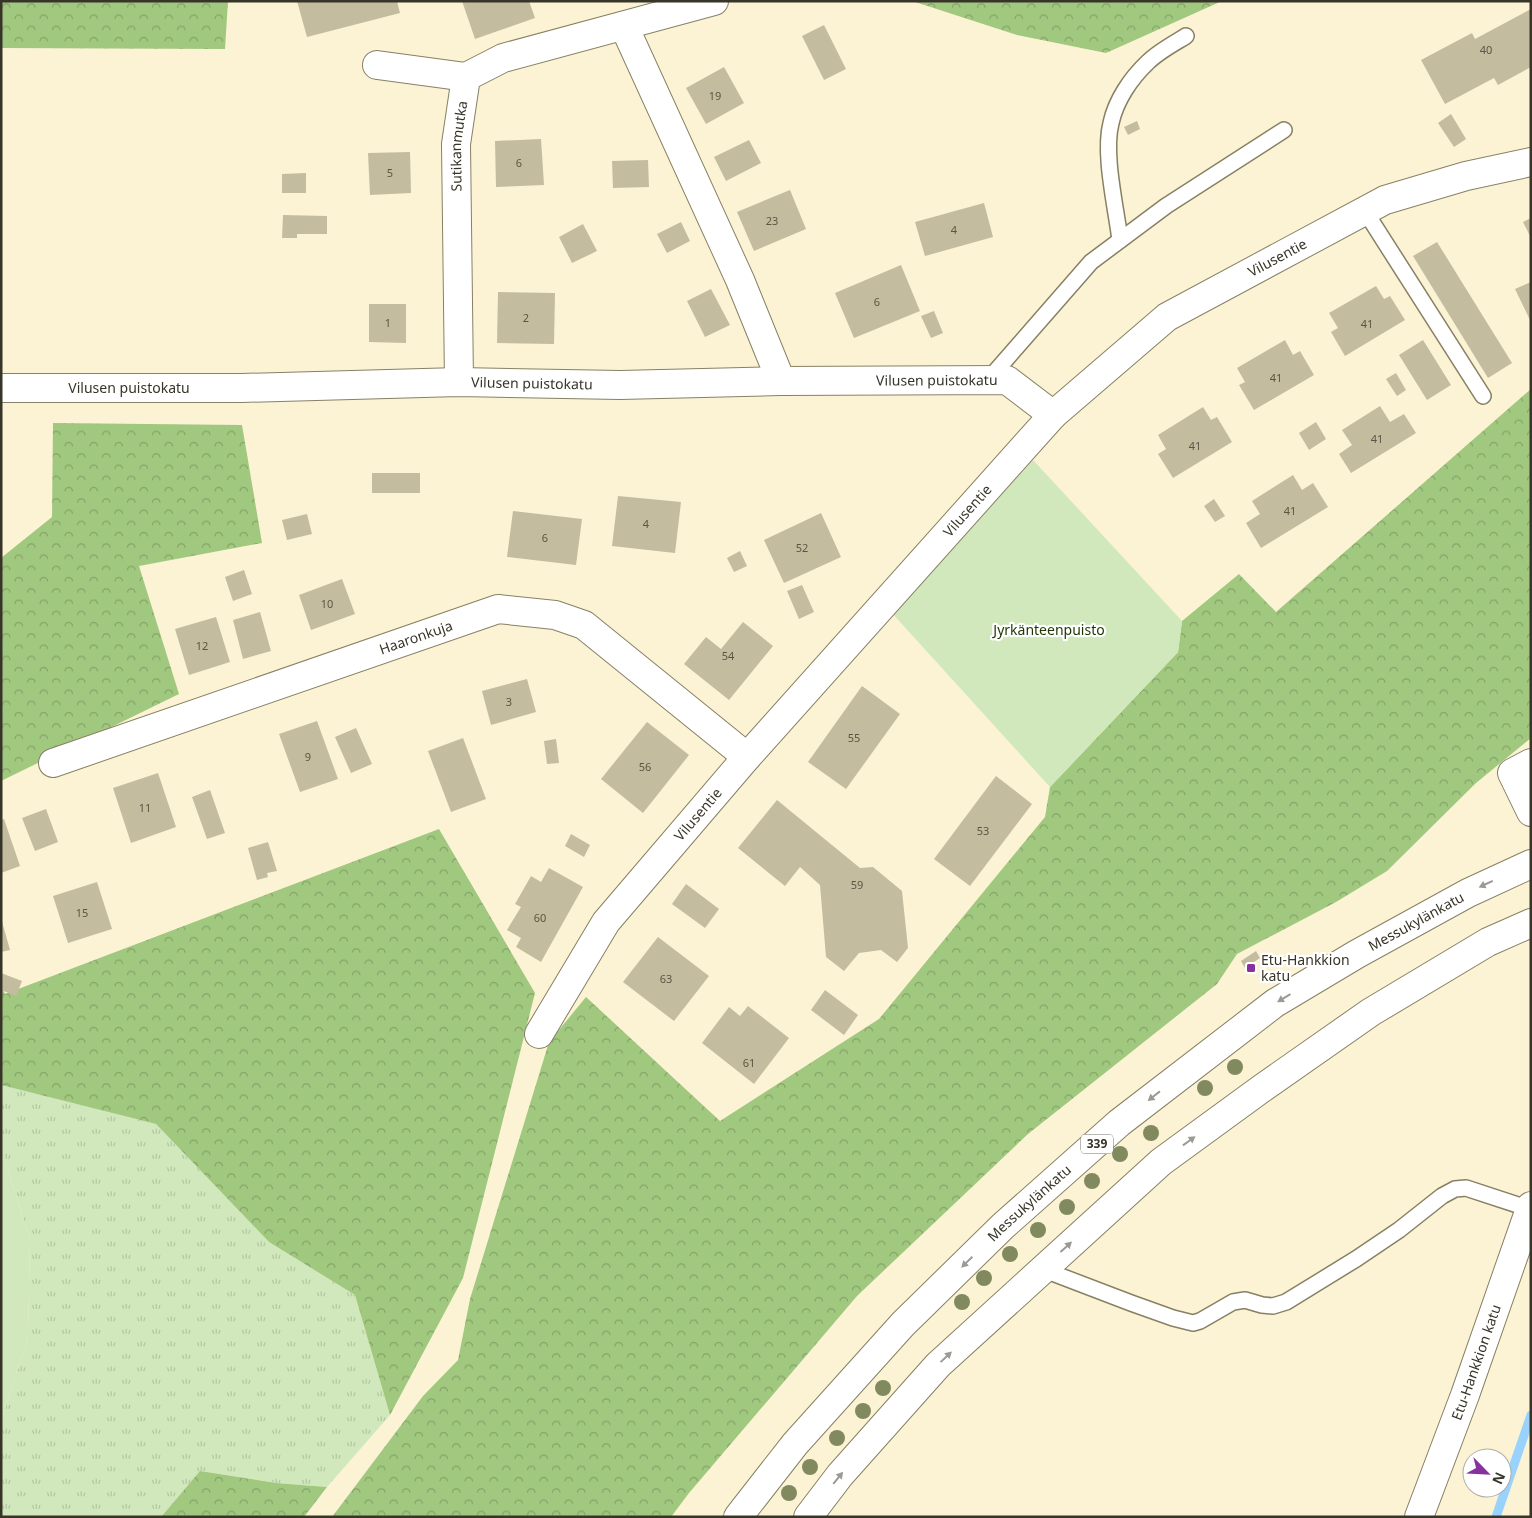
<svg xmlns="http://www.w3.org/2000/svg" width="1532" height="1518" viewBox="0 0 1532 1518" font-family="'Noto Sans',sans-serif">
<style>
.grass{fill:url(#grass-tufts)}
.forest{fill:url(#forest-crowns)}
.park{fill:#d0e8bc}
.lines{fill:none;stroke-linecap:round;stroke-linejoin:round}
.stream{stroke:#99d2fd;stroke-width:9}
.building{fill:#c4bc9e}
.lane-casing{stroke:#878064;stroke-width:18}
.street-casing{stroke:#878064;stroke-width:30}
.primary-casing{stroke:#878064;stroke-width:30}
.lane{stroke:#fff;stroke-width:15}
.street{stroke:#fff;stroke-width:28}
.primary{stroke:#fff;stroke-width:28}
.tree{fill:#818a5f}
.oneway{fill:#9b9a94}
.poi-dot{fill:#87319f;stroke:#fff;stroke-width:2}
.labels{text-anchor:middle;stroke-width:4.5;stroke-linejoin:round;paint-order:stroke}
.number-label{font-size:11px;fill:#5a5646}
.shield{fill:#fff;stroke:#737168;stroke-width:1}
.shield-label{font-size:12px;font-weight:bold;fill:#373428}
.street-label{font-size:14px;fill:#373428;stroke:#fff}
.park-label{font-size:14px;fill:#1d3500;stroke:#fff}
.poi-label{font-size:14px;fill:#373428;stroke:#fff;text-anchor:start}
</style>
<defs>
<pattern id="grass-tufts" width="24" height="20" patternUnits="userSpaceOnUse" patternTransform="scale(1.25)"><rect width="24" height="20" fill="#d0e8bc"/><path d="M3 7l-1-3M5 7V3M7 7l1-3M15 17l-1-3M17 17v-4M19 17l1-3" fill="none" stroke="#b3c8a2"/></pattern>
<pattern id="forest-crowns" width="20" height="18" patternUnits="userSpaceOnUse" patternTransform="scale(1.25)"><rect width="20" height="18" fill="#a1c87f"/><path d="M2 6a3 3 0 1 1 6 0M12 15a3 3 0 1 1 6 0" fill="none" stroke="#84a368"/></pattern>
</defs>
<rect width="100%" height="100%" fill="#fbf3d4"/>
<path class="grass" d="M1 1085 156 1124 269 1242 355 1295 390 1415 327 1487 276 1483 200 1471 161 1517H1V1422L28 1336 30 1239 1 1149Z"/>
<g class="forest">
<path d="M1 1H228L225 49 1 48Z"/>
<path d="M912 1H1222L1106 53 1017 35Z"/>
<path d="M1531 389V738L1476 783 1387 871 1336 902 1237 954 1217 984 1028 1134 857 1296 689 1493 671 1517H332L423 1396 458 1360 470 1299 549 1042 586 997 720 1121 879 1019 1045 817 1050 787 1178 652 1182 621 1239 574 1276 612Z"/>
<path d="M53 423 242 425 262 543 139 566 179 694 1 781V558L52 517Z"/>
<path d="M439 829 535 993 463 1278 390 1415 355 1295 269 1242 156 1124 1 1085V986L5 994Z"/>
<path d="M200 1471 276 1483 327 1487 304 1517H161Z"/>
</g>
<g class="park">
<path d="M1033 460 1182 621 1178 652 1050 787 891 612Z"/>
<path d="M1 1149 30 1239 28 1336 1 1422Z"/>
</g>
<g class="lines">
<path class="stream" d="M1496 1517 1531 1415"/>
</g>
<g class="building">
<path d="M297 1H397L400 13 307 37Z"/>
<path d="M462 1H529L535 18 475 39Z"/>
<path d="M1531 9V67L1498 85 1494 78 1445 104 1421 60 1472 33 1475 39Z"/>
<path d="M824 25 846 69 824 80 802 36Z"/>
<path d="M724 67 744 103 706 124 686 88Z"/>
<path d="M1451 114 1466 139 1454 147 1438 123Z"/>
<path d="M1137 121 1140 129 1128 135 1124 127Z"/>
<path d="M541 139 544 185 496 187 495 141Z"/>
<path d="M749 140 761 163 726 181 714 157Z"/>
<path d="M410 152 411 193 370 195 368 153Z"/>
<path d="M648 160 649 187 613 188 612 161Z"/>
<path d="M306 173V193H282V174Z"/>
<path d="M790 190 806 229 754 251 737 212Z"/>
<path d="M984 203 993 237 925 256 915 222Z"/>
<path d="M283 215 327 216V234H297V238H282Z"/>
<path d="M1531 218V238L1523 222Z"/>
<path d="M681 222 690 241 667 253 657 234Z"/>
<path d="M583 224 597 251 572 263 559 237Z"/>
<path d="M1437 242 1512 363 1488 378 1413 256Z"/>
<path d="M901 265 920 311 854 338 835 293Z"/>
<path d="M1531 282V322L1515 289Z"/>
<path d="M1376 286 1384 299 1390 296 1405 320 1345 356 1331 332 1338 328 1329 313Z"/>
<path d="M711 289 730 325 705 337 687 301Z"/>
<path d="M498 292 555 293 554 344 497 343Z"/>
<path d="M369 304H406V343L369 342Z"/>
<path d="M934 311 943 333 931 338 921 316Z"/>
<path d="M1285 340 1293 355 1300 351 1314 375 1254 410 1239 385 1245 382 1237 368Z"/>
<path d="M1423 340 1451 385 1427 400 1399 355Z"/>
<path d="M1396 373 1406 390 1397 396 1386 379Z"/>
<path d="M1380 406 1390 422 1404 414 1416 433 1351 473 1339 454 1352 445 1342 430Z"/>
<path d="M1203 407 1211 420 1217 417 1232 442 1173 478 1158 454 1166 449 1158 435Z"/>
<path d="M1316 422 1326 439 1309 450 1299 433Z"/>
<rect x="372" y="473" width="48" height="20"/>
<path d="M1293 475 1302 490 1313 483 1328 507 1261 548 1246 523 1260 514 1252 501Z"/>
<path d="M618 496 681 502 675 553 612 546Z"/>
<path d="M1214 499 1225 516 1215 522 1204 506Z"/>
<path d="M513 511 582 519 576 565 507 557Z"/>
<path d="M821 513 841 557 784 583 764 540Z"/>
<path d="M307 514 312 534 287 540 282 520Z"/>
<path d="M740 551 747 566 734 572 727 558Z"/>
<path d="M244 570 252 594 233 601 225 577Z"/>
<path d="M342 579 355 614 311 630 299 595Z"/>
<path d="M802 585 814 612 799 619 787 591Z"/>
<path d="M260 612 271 651 243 659 233 620Z"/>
<path d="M216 617 230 662 189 675 175 629Z"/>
<path d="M743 622 773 646 729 700 684 664 706 637 721 649Z"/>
<path d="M527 679 536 712 491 725 482 691Z"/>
<path d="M862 686 900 714 846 789 808 762Z"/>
<path d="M317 721 338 779 300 792 279 734Z"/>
<path d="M647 722 689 755 643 813 601 779Z"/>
<path d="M356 728 372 764 351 773 335 737Z"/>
<path d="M463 738 486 799 451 812 428 751Z"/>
<path d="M556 739 559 763 547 764 544 741Z"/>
<path d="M158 773 176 827 131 843 113 788Z"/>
<path d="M996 776 1032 804 970 886 934 859Z"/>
<path d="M210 790 225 833 207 839 192 797Z"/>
<path d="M777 800 860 868 873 867 902 891 908 948 897 962 881 950 859 953 844 971 826 957 820 885 800 867 785 886 738 848Z"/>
<path d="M46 809 58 842 35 851 22 818Z"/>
<path d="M4 819 20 866 1 873V820Z"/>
<path d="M571 834 590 845 584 857 565 846Z"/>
<path d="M268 842 277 871 267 873 268 877 257 880 248 848Z"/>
<path d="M549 868 583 887 541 962 516 947 521 938 507 930 521 907 515 904 531 876 541 882Z"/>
<path d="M97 882 112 929 68 943 53 896Z"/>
<path d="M686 884 719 909 705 928 672 904Z"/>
<path d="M1 918 10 950 1 952Z"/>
<path d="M658 937 709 976 674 1021 623 982Z"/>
<path d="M1256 951 1260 958 1245 968 1241 961Z"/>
<path d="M1 973 22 981 16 996 1 990Z"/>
<path d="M825 990 858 1015 844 1035 811 1010Z"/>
<path d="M748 1006 789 1038 754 1084 702 1043 729 1007 740 1016Z"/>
</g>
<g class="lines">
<defs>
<g id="lane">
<path d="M1365 211 1483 396"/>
<path d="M1120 240C1116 207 1103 154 1111 123 1116 100 1131 78 1148 62 1158 52 1173 44 1186 36"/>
<path d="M988 380 1091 262 1166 206 1284 130"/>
<path d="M1042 1269 1131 1303 1173 1318 1193 1323 1200 1321 1233 1302 1245 1300 1262 1305 1273 1306 1286 1302 1356 1259 1399 1230 1442 1196 1455 1189 1466 1188 1530 1209"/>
</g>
<g id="street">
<path d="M624 26 740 280 781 381"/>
<path d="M377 65 466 77"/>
<path id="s1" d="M459 382 456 144 466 77 503 58 714 1"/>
<path id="s2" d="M1 388H242L459 382 620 385 781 381 1007 380 1053 415"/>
<path id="s3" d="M53 763 498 609 555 615 584 625 747 757"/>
<path d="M1531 763 1512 773 1531 812"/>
<path id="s4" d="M539 1034 606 922 747 757 1053 415 1167 317 1385 200 1466 176 1531 162"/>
<path id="s5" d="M1419 1517 1465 1395 1531 1206"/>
</g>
<g id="primary">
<path id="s6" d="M738 1517 795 1444 903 1324 1003 1226 1119 1123 1275 1003 1357 954 1468 893 1531 864"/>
<path d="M808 1517 840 1475 938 1365 1161 1162 1261 1089 1371 1012 1488 942 1531 923"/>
</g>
</defs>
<use href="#lane" class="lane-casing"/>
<use href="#street" class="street-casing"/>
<use href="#primary" class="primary-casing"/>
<use href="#lane" class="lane"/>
<use href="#street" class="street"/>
<use href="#primary" class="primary"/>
</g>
<g class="tree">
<circle cx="1235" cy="1067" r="8"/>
<circle cx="1205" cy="1088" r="8"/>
<circle cx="1151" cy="1133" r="8"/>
<circle cx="1120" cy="1154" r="8"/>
<circle cx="1092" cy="1181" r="8"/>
<circle cx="1067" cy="1207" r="8"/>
<circle cx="1038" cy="1230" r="8"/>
<circle cx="1010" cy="1254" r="8"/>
<circle cx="984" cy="1278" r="8"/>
<circle cx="962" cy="1302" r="8"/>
<circle cx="883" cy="1388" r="8"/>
<circle cx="863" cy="1411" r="8"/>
<circle cx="837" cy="1438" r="8"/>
<circle cx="810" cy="1467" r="8"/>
<circle cx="789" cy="1493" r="8"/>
</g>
<defs><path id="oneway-solid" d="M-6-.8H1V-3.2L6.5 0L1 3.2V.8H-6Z" transform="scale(1.25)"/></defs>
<g class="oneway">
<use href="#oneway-solid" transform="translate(1486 884) rotate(155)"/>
<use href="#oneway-solid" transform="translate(1284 998) rotate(149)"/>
<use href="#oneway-solid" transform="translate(1154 1096) rotate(142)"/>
<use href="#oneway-solid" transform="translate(1189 1141) rotate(-36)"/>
<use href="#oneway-solid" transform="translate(1066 1247) rotate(-42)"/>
<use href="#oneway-solid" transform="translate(967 1262) rotate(136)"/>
<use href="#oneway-solid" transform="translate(946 1357) rotate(-43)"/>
<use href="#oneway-solid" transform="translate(838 1478) rotate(-51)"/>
</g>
<rect class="poi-dot" x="1246" y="963" width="10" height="10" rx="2.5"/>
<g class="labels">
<g class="number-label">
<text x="1486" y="54">40</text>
<text x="715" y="100">19</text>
<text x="519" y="167">6</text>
<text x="390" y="177">5</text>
<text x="772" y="225">23</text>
<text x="954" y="234">4</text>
<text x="877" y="306">6</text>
<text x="526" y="322">2</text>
<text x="388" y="327">1</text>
<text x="1367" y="328">41</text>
<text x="1276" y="382">41</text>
<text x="1377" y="443">41</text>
<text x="1195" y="450">41</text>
<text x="1290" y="515">41</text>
<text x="646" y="528">4</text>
<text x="545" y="542">6</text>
<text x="802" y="552">52</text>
<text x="327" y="608">10</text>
<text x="202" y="650">12</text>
<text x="728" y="660">54</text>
<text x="509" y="706">3</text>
<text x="854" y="742">55</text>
<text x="308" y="761">9</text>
<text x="645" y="771">56</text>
<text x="145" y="812">11</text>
<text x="983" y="835">53</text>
<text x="857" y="889">59</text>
<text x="82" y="917">15</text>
<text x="540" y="922">60</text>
<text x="666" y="983">63</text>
<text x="749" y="1067">61</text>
</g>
<rect class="shield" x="1081" y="1134.5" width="32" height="19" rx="4"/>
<g class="shield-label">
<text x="1097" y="1148">339</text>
</g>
<g class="street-label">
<text dy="5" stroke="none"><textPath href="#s1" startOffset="236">Sutikanmutka</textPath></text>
<text dy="5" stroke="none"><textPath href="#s4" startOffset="1082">Vilusentie</textPath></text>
<text dy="5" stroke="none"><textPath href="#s2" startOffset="936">Vilusen puistokatu</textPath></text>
<text dy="5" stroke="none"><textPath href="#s2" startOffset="531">Vilusen puistokatu</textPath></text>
<text dy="5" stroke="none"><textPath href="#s2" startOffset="128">Vilusen puistokatu</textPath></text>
<text dy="5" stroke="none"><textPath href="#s4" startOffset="678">Vilusentie</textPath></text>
<text dy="5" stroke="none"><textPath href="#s3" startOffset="384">Haaronkuja</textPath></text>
<text dy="5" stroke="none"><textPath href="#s4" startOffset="272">Vilusentie</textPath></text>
<text dy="5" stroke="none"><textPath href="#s6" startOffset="909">Messukylänkatu</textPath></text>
<text dy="5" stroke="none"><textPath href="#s6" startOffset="429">Messukylänkatu</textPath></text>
<text dy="5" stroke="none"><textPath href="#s5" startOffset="165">Etu-Hankkion katu</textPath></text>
</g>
<g class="park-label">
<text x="1049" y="635">Jyrkänteenpuisto</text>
</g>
<g class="poi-label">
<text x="1261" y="965">Etu-Hankkion<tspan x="1261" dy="16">katu</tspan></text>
</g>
</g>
<rect width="1532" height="1518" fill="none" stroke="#373428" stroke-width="5"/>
<g transform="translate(1487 1473) rotate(114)"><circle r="24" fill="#ffffff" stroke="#afaea9"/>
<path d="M0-4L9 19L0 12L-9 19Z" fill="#87319f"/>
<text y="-8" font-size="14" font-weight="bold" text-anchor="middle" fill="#373428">N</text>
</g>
</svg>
